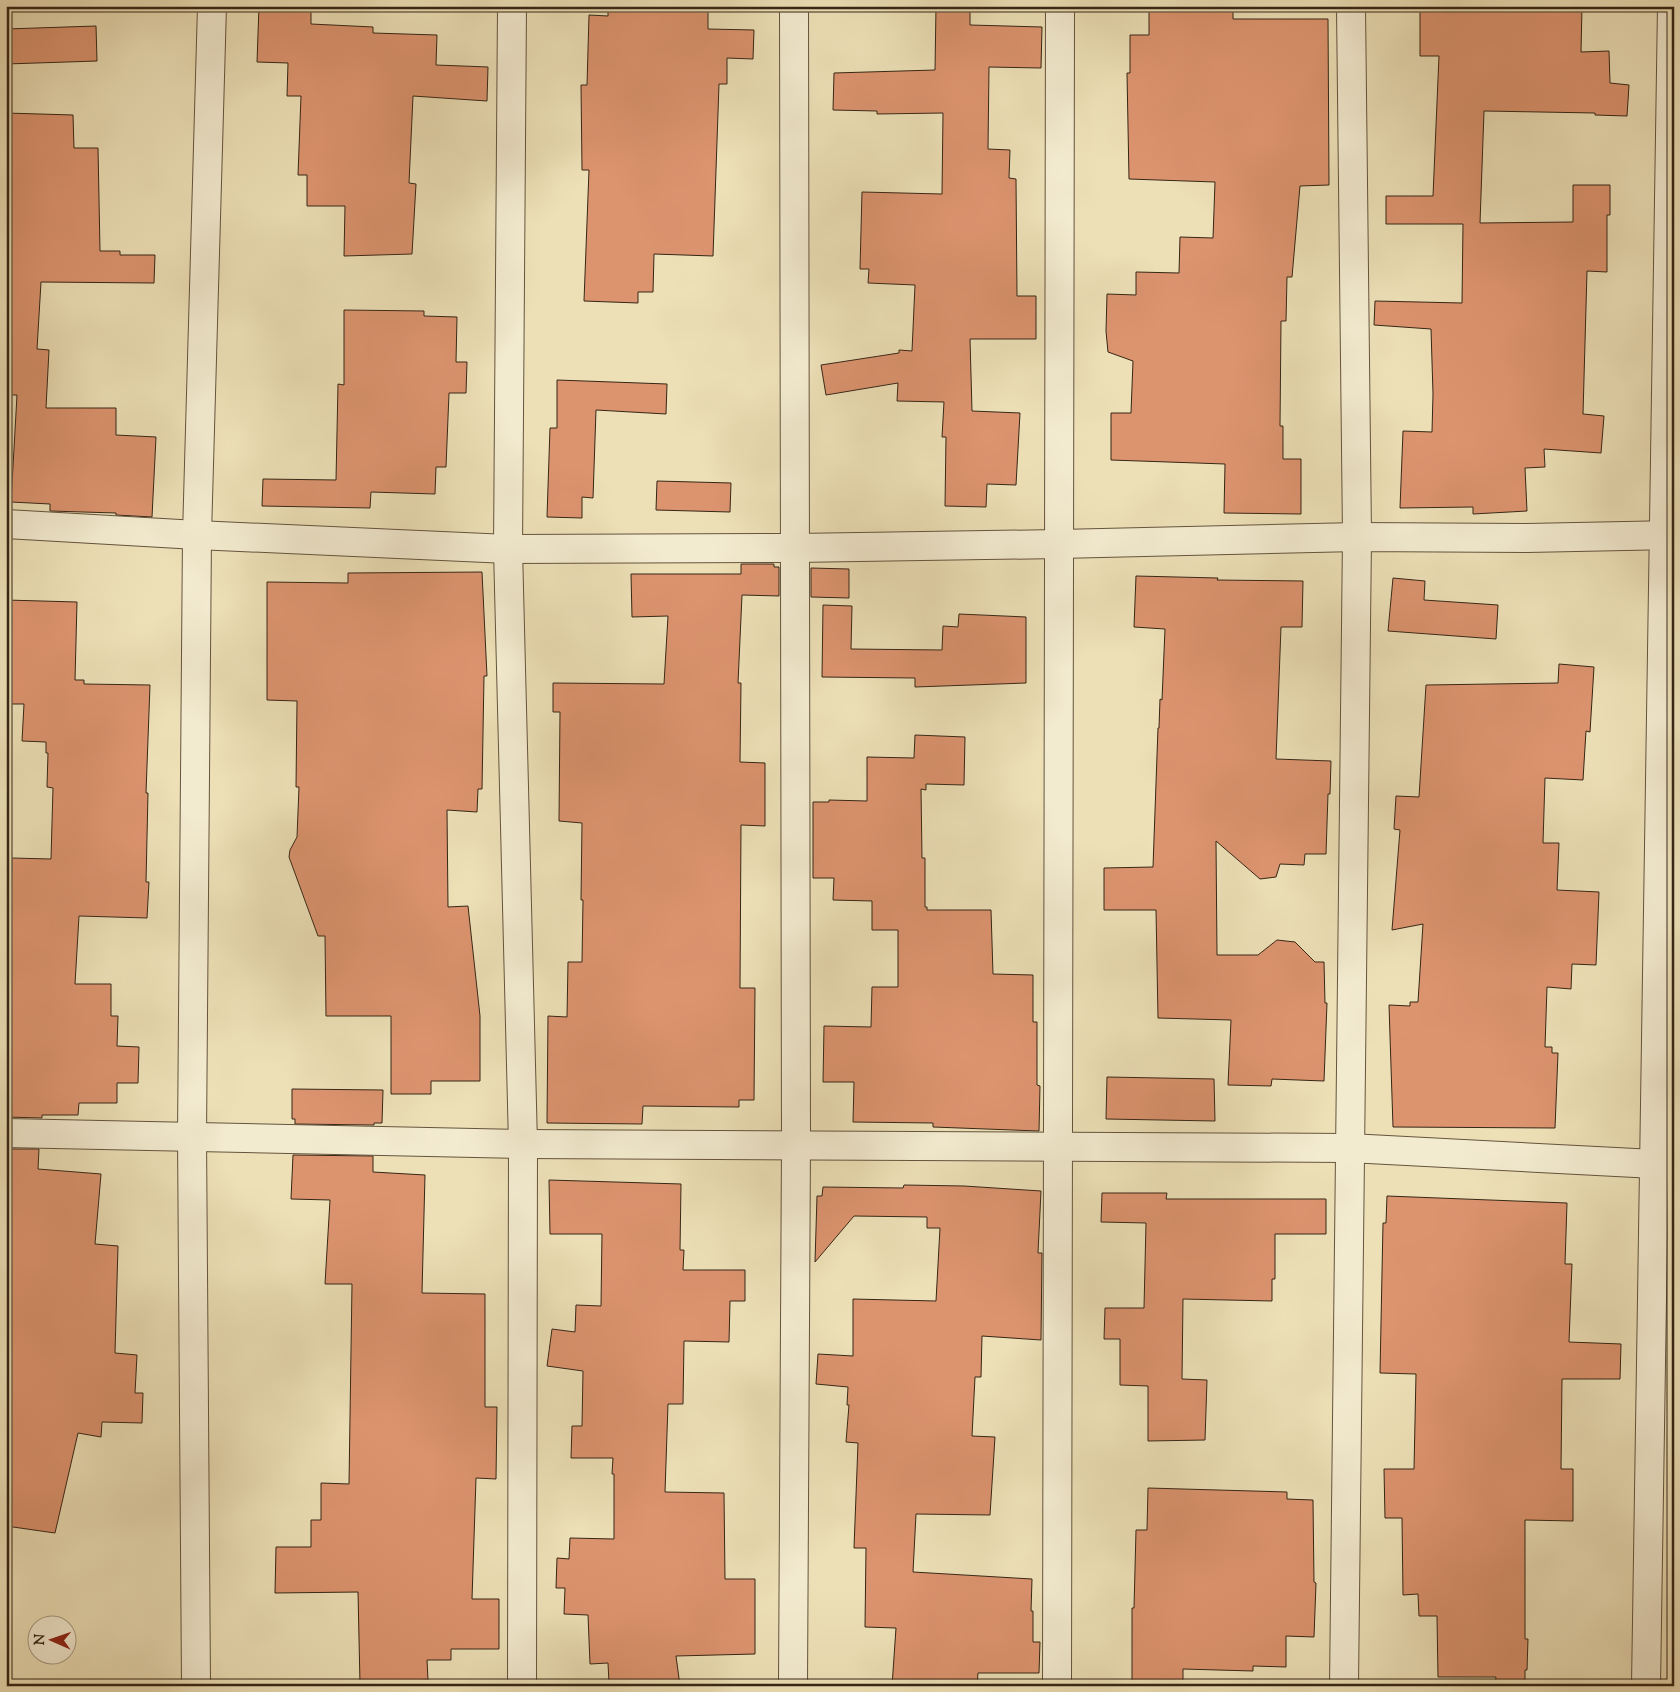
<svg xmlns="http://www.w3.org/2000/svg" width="1680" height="1692" viewBox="0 0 1680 1692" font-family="'Sorts Mill Goudy',serif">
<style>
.building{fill:#dc946f;stroke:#362616}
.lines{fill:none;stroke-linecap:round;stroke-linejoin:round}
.minor-casing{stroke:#64543e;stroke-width:30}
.minor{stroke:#f3ebd0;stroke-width:28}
</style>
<rect width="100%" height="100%" fill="#ede0b7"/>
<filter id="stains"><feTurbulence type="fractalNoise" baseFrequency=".004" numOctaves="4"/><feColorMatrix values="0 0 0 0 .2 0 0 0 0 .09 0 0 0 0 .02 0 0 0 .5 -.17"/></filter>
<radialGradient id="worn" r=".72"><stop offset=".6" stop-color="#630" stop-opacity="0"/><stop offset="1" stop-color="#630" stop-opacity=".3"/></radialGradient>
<g class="building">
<path d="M259 6H311V24L373 27V33L437 35 436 65 488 67 487 101 413 96 409 183 416 184 412 254 344 256 345 206H307V175H298L301 96H287L288 63 257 62Z"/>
<path d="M608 6H708V29L754 30 753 59 727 58V84H719L713 256 654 254 653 292H638V303L584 301 589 170H582L581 85H587L589 15 608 16Z"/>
<path d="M936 6H970V25L1042 27 1041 68 989 67 988 149 1010 150 1009 178 1016 179 1017 296H1036V339H970L972 411 1020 413 1016 485 987 484 986 507 945 506 946 437H942L944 402 897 401 898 383 826 395 821 365 899 353V350L912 351 915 285 868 283 869 269H860L862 192 942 194 943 113 877 114V111L833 110 834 73 935 70Z"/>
<path d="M1149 6H1233V19H1328L1329 185 1300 186 1292 277H1287L1286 321H1281L1280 426H1283V459H1301V514L1224 513 1225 464 1111 460V413H1131L1133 361 1108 352 1106 331 1107 294 1136 295V272L1179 273 1180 237 1213 238 1215 182 1129 179 1127 73H1130V35H1149Z"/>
<path d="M1420 6H1582L1581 52 1609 51 1610 83 1629 85 1627 116 1595 115V113L1484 111 1480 223 1573 222V185H1610V215H1607V272L1587 271 1583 414 1604 416 1601 453 1544 449 1545 467 1525 468 1527 511 1473 514V507L1400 508 1403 431 1432 432 1433 394 1431 329 1374 325 1375 301 1462 303 1463 224H1386V196H1433L1439 56H1420Z"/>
<path d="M96 26 97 61 6 64V29Z"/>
<path d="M6 113 73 115 74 148H98L100 251H120V255H155L154 283 41 282 37 349 49 350 46 408H116V435L156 437 152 517 116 515V513L50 511V504L11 502 17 395H6Z"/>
<path d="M344 310 424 311V316L457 317 456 362H467L466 393H449L446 467H436L435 494 371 492 370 508 262 506 263 479 336 480 338 384 344 385Z"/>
<path d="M557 380 667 384 666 414 596 410 593 498 582 497V518L547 517 550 428H557Z"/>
<path d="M657 481 731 483 730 512 656 510Z"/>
<path d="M741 564H774V567H779V596L742 595 738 683H741L740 762 765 763V826L741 825 740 988H755L754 1100H739V1107L643 1106 642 1124 547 1123 548 1016 567 1017 568 962H582L583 900H581L582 823 559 821 560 712H553V683L664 684 668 616 632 617 631 574H741Z"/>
<path d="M811 568 849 569V598L811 597Z"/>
<path d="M482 572 487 676H484L482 789H478L477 812 447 810 448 907 468 906 480 1016V1081H431V1094H391V1016H326L325 936H318L289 857 290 850 297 837 299 787H296L297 701 267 700V582L348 583V573Z"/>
<path d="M1136 576 1218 578 1217 580 1303 581 1302 627H1281L1276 759 1331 761 1330 794H1328L1326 854H1305L1304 865 1280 864 1276 877 1260 879 1216 841 1217 955H1258L1277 940 1295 942 1315 962H1324L1325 1003H1327L1324 1081 1272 1079 1271 1086 1228 1085 1231 1020 1158 1018 1156 910H1104V868L1153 867 1158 728H1159L1160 699 1162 700 1165 629 1134 627Z"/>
<path d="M1393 578 1425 581 1424 600 1498 605 1496 639 1388 631Z"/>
<path d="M6 600 77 602 75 680H84V684L150 685 146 793H148L146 882H149L147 918 79 916 75 984H111V1016H118L117 1046 139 1047 138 1083H117V1103H79L78 1115H42V1118L6 1117V906H11L12 858 51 859 53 788 47 787 48 753H46V742L22 741 24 704H6Z"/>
<path d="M823 605 852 606 851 649 942 650 943 626 958 627 959 614 1026 617V683L915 687V678L822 677Z"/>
<path d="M1559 664 1594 667 1590 732 1586 731 1583 780 1545 778 1543 843H1559L1557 890 1599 892 1596 965 1572 964 1571 989 1547 987 1545 1047H1552V1053H1558L1555 1128 1393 1127 1389 1005 1410 1006V1002H1418L1423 924 1392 930 1400 830 1394 829 1396 796 1419 797 1426 685 1558 683Z"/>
<path d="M915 735 965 737 964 785 926 784V790L921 789 922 858H925V907H927V910H991L993 974 1033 975V1022H1037V1085L1040 1086 1039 1131 933 1127V1123L853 1122 854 1082H823L824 1026 871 1027 872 987H898V930H872V901L833 900 834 878H813V802H829V800L867 801V757L914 758Z"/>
<path d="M1107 1077 1214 1079 1215 1121 1106 1119Z"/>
<path d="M292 1089 383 1090 382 1123H374V1125L295 1124V1119H292Z"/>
<path d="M6 1149H39L38 1169 101 1174 95 1244 118 1246 115 1353 137 1355 135 1393H143L142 1423 102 1422 101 1437 78 1433 55 1533 6 1526Z"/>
<path d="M293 1155 373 1156V1172L425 1175 422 1293 485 1294V1407H497L496 1479 476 1478 472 1599H499V1649H451V1660H427L428 1680 360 1684 358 1592 275 1593 276 1547H311V1520H321V1483L349 1484 352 1284H325L330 1200 291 1199Z"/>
<path d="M549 1180 681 1184 680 1250H684L683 1270H745V1301H730L729 1342 684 1341 683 1404H668L665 1492 724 1493 725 1579H755V1654L676 1656 680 1686H648L647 1681 609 1683 608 1663 590 1664 588 1615 564 1614 565 1588H556L557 1558 569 1559 570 1538 614 1539V1474H612L613 1458H571L572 1426H582L583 1371 547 1366 552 1329 575 1332 576 1305 601 1306 602 1234H550Z"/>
<path d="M904 1185 964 1186 1041 1191 1038 1253H1042L1041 1340 982 1336 981 1377H975L972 1436 995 1437 990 1515 916 1514 913 1572 1032 1579 1031 1611H1033V1642H1040L1039 1673H978L977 1686H892L896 1628 865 1627 866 1548H854L858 1443 846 1442 849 1405H847L848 1387 816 1384 818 1354 853 1356V1299L936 1301 940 1228H927V1217L854 1216 815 1262 817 1196H822L823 1187 903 1188Z"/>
<path d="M1102 1193H1167L1166 1199H1326V1234H1275V1279H1272V1301L1183 1299 1182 1379 1207 1380 1205 1440 1148 1441V1386L1120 1385V1339H1104L1105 1308H1144L1146 1223 1101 1222Z"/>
<path d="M1387 1196 1567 1203 1565 1264H1572L1569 1342 1621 1344 1620 1379H1562L1561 1469H1573V1521L1525 1520V1639H1528L1527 1670H1525V1686H1495L1496 1677H1438L1437 1616H1419L1418 1594 1403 1595 1402 1518H1385L1384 1469H1414L1416 1374 1380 1373 1383 1223H1386Z"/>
<path d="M1148 1488 1287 1492V1499L1313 1500 1314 1582 1316 1583 1314 1637 1286 1636V1667L1253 1666V1671L1183 1669V1686H1132V1608H1134L1136 1530H1147Z"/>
</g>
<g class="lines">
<defs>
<g id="minor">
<path d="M512 6 508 549 523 1144 522 1686"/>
<path d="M6 524 197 535 508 549 795 548 1059 544 1357 537 1527 538 1674 535"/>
<path d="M6 1133 523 1144 1349 1148 1674 1165"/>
<path d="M196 1686 192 1136 197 535 212 6"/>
<path d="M793 1686 796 1144 794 6"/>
<path d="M1057 1686 1060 6"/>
<path d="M1344 1686 1357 537 1351 6"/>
<path d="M1646 1686 1672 6"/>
</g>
</defs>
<use href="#minor" class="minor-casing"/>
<use href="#minor" class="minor"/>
</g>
<rect width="1680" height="1692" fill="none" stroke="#ede0b7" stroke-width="25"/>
<rect x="8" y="8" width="1665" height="1677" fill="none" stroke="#362616" stroke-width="2.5"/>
<rect x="12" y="12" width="1655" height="1667" fill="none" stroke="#362616"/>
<g transform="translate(52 1640) rotate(272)"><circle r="24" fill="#f3ebd0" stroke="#a79c86"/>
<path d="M0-4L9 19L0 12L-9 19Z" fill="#8f2418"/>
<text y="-8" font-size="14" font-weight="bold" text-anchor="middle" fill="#362616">N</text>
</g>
<rect width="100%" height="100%" filter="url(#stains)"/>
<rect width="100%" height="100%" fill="url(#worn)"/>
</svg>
